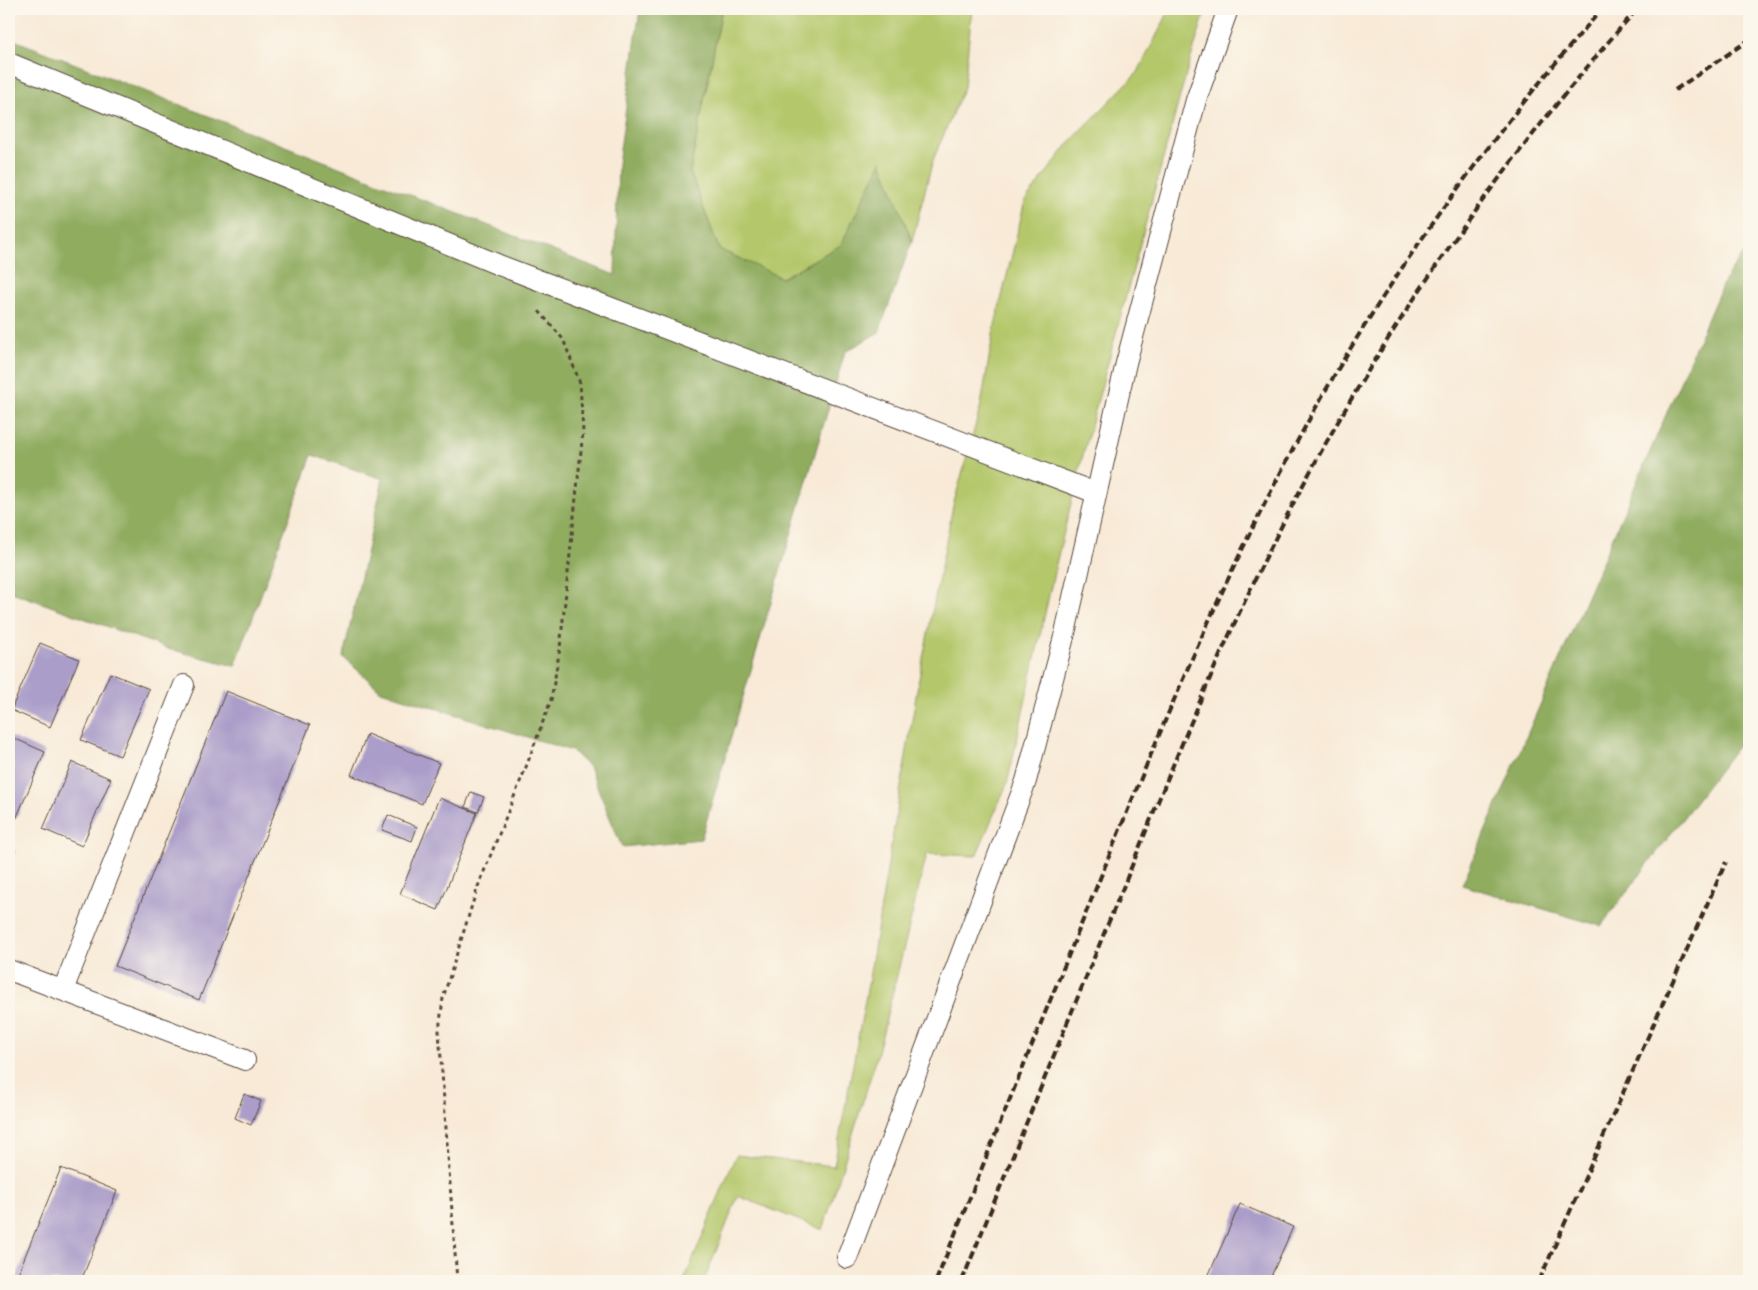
<svg xmlns="http://www.w3.org/2000/svg" width="1758" height="1290" viewBox="0 0 1758 1290" font-family="Pangolin,sans-serif">
<style>
.green{fill:#b4c76b;stroke:#787844}
.forest{fill:#8fac5f;stroke:#656b3e}
.building{fill:#aa9dc9}
.lines{fill:none;stroke-linecap:round;stroke-linejoin:round}
.lane-casing{stroke:#57473a;stroke-width:22}
.path{stroke:#57473a;stroke-width:3;stroke-dasharray:4 4;stroke-linecap:butt}
.lane{stroke:#fff;stroke-width:20}
.rail{stroke:#3b2a1e;stroke-width:4;stroke-dasharray:8 4;stroke-linecap:butt}
</style>
<rect width="100%" height="100%" fill="#fbf7ec"/>
<filter id="ink" filterUnits="userSpaceOnUse"><feTurbulence type="fractalNoise" baseFrequency=".02" numOctaves="2"/><feDisplacementMap in="SourceGraphic" scale="10" xChannelSelector="R" yChannelSelector="G"/><feConvolveMatrix kernelMatrix="1 2 1 2 8 2 1 2 1" color-interpolation-filters="sRGB"/></filter>
<filter id="wash" filterUnits="userSpaceOnUse"><feTurbulence type="fractalNoise" baseFrequency=".0096" numOctaves="4" result="noise"/><feDisplacementMap in="SourceGraphic" scale="20" xChannelSelector="R" yChannelSelector="G"/><feGaussianBlur stdDeviation="1.12" result="paint"/><feColorMatrix in="noise" values="0 0 0 0 0 0 0 0 0 0 0 0 0 0 0 0 0 1.4 0 .05"/><feComposite in="paint" operator="in"/></filter>
<g filter="url(#wash)">
<rect width="100%" height="100%" fill="#f8ead7"/>
<g class="green">
<path d="M722 9H972L964 87 933 160 912 241 881 162 841 245 781 278 719 249 690 172Z"/>
<path d="M1170 9H1206L1186 74 1083 455 1056 564 1007 784 976 856 927 854 877 1056 823 1230 738 1196 704 1281H684L736 1155 834 1166 869 979 918 684 953 506 981 405 994 329 1025 201 1069 143 1138 72Z"/>
</g>
<g class="forest">
<path d="M640 9H722L690 172 719 249 782 278 841 245 881 161 912 241 879 332 845 352 701 839 622 847 589 767 572 751 381 691 343 657 383 479 312 455 235 666 169 649 9 591V38L615 275 618 164Z"/>
<path d="M1749 246V731L1601 926 1462 885 1724 281Z"/>
</g>
<g id="blocks">
<g class="building">
<path d="M40 643 79 659 50 727 11 710Z"/>
<path d="M110 673 149 689 120 756 81 740Z"/>
<path d="M226 691 310 725 199 1000 115 966Z"/>
<path d="M367 734 439 763 422 804 351 775Z"/>
<path d="M9 736 45 752 16 819 9 816Z"/>
<path d="M72 762 111 779 82 846 43 829Z"/>
<path d="M471 792 484 797 478 812 465 807Z"/>
<path d="M439 798 477 813 438 910 400 894Z"/>
<path d="M388 815 417 827 412 841 382 830Z"/>
<path d="M9 849 15 851 9 866Z"/>
<path d="M244 1094 261 1101 251 1125 235 1118Z"/>
<path d="M61 1168 117 1191 81 1281H15Z"/>
<path d="M1240 1204 1293 1227 1269 1281H1206Z"/>
</g>
</g>
</g>
<g filter="url(#ink)">
<use href="#blocks" fill-opacity="0" stroke="#57473a" stroke-width="1"/>
<g class="lines">
<defs>
<g id="lane">
<path d="M9 63 499 265 1096 493"/>
<path d="M9 970 245 1060"/>
<path d="M63 990 184 685"/>
<path d="M847 1258 1026 781 1065 633 1126 363 1196 100 1228 9"/>
</g>
</defs>
<use href="#lane" class="lane-casing"/>
<path class="path" d="M457 1281 439 1031 443 998 477 889 526 767 551 700 560 648 583 432 580 383 563 339 539 311"/>
<use href="#lane" class="lane"/>
<g class="rail">
<path d="M1675 90 1749 40"/>
<path d="M936 1281C991 1145 1047 1008 1103 871 1174 696 1247 521 1344 359 1419 235 1506 118 1602 9"/>
<path d="M962 1281C1015 1151 1068 1020 1122 890 1175 760 1227 629 1293 504 1386 325 1504 160 1637 9"/>
<path d="M1539 1281 1726 862"/>
</g>
</g>
</g>
<rect width="1758" height="1290" fill="none" stroke="#fbf7ec" stroke-width="30"/>
</svg>
